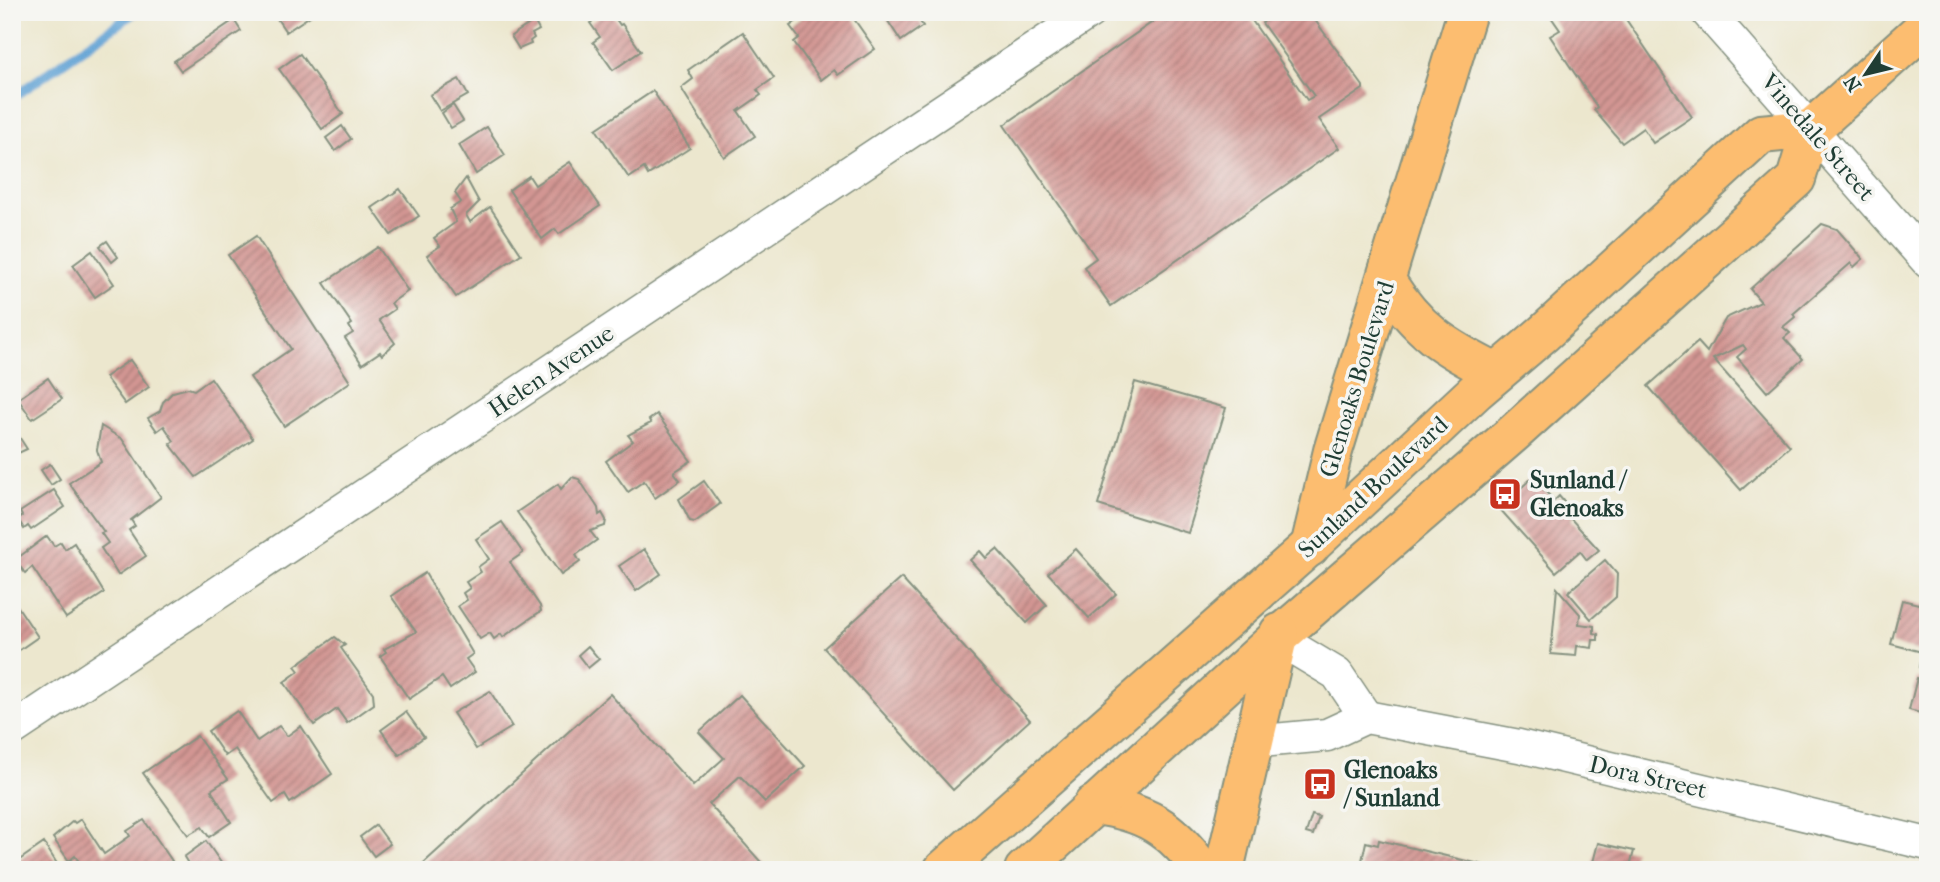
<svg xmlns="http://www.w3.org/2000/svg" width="1940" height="882" viewBox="0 0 1940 882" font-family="'IM FELL French Canon',serif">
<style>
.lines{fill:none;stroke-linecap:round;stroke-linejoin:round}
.stream{stroke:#60a2d4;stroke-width:10}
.building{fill:url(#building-hatch)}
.minor-casing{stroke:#869281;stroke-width:35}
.major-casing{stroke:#869281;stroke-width:42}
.minor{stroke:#fff;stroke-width:32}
.major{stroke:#fcbd6f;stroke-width:38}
.labels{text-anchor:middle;stroke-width:7;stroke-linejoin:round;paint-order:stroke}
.street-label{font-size:24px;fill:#1f3d34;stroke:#f6f6f2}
.poi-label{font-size:24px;font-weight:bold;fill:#1f3d34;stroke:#f6f6f2;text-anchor:start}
</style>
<defs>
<pattern id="building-hatch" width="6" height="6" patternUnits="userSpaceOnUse" patternTransform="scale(1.75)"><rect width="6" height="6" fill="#d39693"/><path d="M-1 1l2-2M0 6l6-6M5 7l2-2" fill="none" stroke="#ab7c79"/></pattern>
</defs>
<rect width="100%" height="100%" fill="#f6f6f2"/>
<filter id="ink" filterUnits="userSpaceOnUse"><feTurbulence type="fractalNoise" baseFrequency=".0143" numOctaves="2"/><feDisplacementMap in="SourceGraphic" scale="14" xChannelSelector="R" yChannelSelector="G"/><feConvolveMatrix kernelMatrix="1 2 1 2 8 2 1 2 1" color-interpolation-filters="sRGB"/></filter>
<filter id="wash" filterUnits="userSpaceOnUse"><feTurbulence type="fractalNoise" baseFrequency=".00686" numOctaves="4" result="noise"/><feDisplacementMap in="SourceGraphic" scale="28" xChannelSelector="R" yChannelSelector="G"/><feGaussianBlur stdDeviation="1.57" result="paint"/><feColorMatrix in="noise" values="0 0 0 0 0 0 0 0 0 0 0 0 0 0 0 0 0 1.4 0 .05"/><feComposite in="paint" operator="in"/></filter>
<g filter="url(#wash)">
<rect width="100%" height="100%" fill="#ece7ce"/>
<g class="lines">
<path class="stream" d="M12 98 135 12"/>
</g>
<g id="blocks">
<g class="building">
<path d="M283 12H316L286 32 276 17Z"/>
<path d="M607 12H611L620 25 622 24 641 51 613 70 593 42 600 37 590 23Z"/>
<path d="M797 12H849L875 49 838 75 834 70 821 80 794 42 799 38 790 26 801 18Z"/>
<path d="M882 12H931L919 20 923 26 901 41Z"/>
<path d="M1167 12H1246L1307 100 1314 96 1262 23 1269 18 1264 12H1309L1363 86V89L1319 119 1339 148 1111 306 1084 267 1096 258 1004 125Z"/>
<path d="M1552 12H1621L1692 117 1653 143 1643 128 1622 143 1594 110 1597 107 1550 36 1560 30 1549 14Z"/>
<path d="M234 20 241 31 181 71 174 61Z"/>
<path d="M534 21 539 30 532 34 534 38 530 41 531 44 519 49 511 36Z"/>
<path d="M743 32 774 78 757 90 761 95 738 111 755 136 724 157 681 88 693 79 688 70Z"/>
<path d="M300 54 343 114 322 129 279 69Z"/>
<path d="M459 79 468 95 440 111 430 95Z"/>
<path d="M653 91 690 148 648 175 644 168 629 178 596 129Z"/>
<path d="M453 105 463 121 451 128 442 113Z"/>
<path d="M342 126 351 139 335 151 326 138Z"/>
<path d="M487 127 505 155 476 174 459 145Z"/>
<path d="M570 162 600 206 559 234 555 229 542 239 509 190 529 176 535 185Z"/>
<path d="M466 178 479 202 466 215 470 222 490 207 521 254 456 297 427 255 440 246 434 238 456 222 450 209 461 202 455 193Z"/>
<path d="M400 189 419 216 391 235 372 208Z"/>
<path d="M1822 224 1837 229 1863 259 1854 267 1851 263 1793 314 1795 317 1783 327 1790 333 1784 338 1803 359 1767 392 1737 357 1746 349 1743 345 1713 359 1790 446 1741 490 1648 386 1698 342 1707 352 1726 318 1761 302 1750 289Z"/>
<path d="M256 236 350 382 284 426 250 377 291 349 228 255Z"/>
<path d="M107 241 118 257 112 262 100 246Z"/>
<path d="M378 247 408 291 391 303 395 309 379 320 395 343 382 355 380 352 362 364 345 338 353 333 349 326 352 324 324 283Z"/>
<path d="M92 251 114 284 95 297 73 265Z"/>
<path d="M130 360 149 387 125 404 105 377Z"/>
<path d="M48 378 62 399 32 419 18 399Z"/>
<path d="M211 378 253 439 196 477 170 444 174 441 164 426 157 431 148 418 160 411 163 402 173 392 188 388 194 390Z"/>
<path d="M1135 382 1226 408 1188 533 1098 505Z"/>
<path d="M657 414 691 461 674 472 680 480 655 498 644 481 628 492 606 461 633 441 628 435 651 423 649 420Z"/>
<path d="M101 426 122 439 161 497 131 520 135 526 129 530 146 556 118 575 101 548 108 543 101 533 104 532 69 483 101 462 97 450Z"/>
<path d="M16 432 27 449 14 455 12 434Z"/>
<path d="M50 464 60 479 51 485 41 470Z"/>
<path d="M572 477 579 479 598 508 599 515 602 513 606 520 605 526 590 531 597 540 576 555 580 562 561 575 517 512 558 484 561 489Z"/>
<path d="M1533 477 1554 501 1559 496 1575 515 1571 519 1599 550 1587 560 1580 551 1556 572 1499 508Z"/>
<path d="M704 481 720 504 695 522 690 521 679 499Z"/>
<path d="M54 490 65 507 31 530 28 526 24 529 18 519 22 516 20 512Z"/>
<path d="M502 522 523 553 510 562 540 606 541 611 503 637 501 634 494 639 490 633 480 639 458 606 467 600 463 593 470 588 466 582 481 572 478 567 489 559 476 539Z"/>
<path d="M47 536 54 546 61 542 65 549 74 543 104 593 66 618 32 567 25 573 15 560Z"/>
<path d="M644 549 661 574 636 591 619 566Z"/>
<path d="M997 549 1047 605 1027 623 970 560 980 551 986 558Z"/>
<path d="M1076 549 1116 594 1089 618 1048 573Z"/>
<path d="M1605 560 1617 574 1616 597 1591 619 1568 592Z"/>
<path d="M425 573 473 654 466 659 475 672 450 689 442 677 409 699 380 656 386 652 384 649 416 632 391 596Z"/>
<path d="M901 578 1030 720 953 790 824 648Z"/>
<path d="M1557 588 1580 614 1579 624 1594 626V633L1598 634V640H1593L1592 648 1577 646 1576 656 1551 654Z"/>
<path d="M12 598 38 637 12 655Z"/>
<path d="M1902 600 1927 606 1928 669 1919 667 1922 652 1891 644Z"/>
<path d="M335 637 345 645 341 648 373 693 374 704 347 723 337 709 314 725 284 682 299 671 295 666Z"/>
<path d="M588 646 599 659 588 668 578 655Z"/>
<path d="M1917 678 1928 680V715L1909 710Z"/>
<path d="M490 691 512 727 476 749 453 713Z"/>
<path d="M610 694 693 786 724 758 699 732 740 695 805 766 765 802 740 776 709 804 768 870H416Z"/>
<path d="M237 711 257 741 279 726 287 736 301 726 332 774 290 803 285 795 273 803 235 749 225 756 208 731Z"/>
<path d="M406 712 424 737 399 755 381 730Z"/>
<path d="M197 736 228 779 211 790 231 822 209 837 202 827 188 835 143 773Z"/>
<path d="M1312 815 1319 817 1313 835 1306 833Z"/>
<path d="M81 819 104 854 130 836 127 831 144 820 172 861 159 870H85L75 856 69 861 53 838 73 821 75 823Z"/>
<path d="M376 825 390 844 374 856 360 837Z"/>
<path d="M1379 840 1492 867 1491 870H1360L1366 842 1378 845Z"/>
<path d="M206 841 226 870H192L184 857Z"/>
<path d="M44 843 61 870H24L18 861Z"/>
<path d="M1598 843 1634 851 1629 870H1591Z"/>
</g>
</g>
</g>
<g filter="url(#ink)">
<use href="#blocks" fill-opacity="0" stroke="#869281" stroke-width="2"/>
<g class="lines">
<defs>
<g id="minor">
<path d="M1707 12 1928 262"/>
<path d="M1277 638 1337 674 1366 717"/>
<path d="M12 730 1090 12"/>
<path d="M1251 742 1327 735 1366 717 1519 746 1928 844"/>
</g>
<g id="major">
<path d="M1386 281C1418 331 1444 347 1496 373"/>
<path d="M1310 547 1333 451 1467 12"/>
<path d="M1093 805C1145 811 1172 828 1202 870"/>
<path d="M943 870 1311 545 1476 391 1544 333 1761 134 1811 129"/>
<path d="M1024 870 1277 638 1515 432 1796 179 1811 129 1928 24"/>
<path d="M1224 870 1279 633"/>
</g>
</defs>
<use href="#minor" class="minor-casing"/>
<use href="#major" class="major-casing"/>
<use href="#minor" class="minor"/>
<use href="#major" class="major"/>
</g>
</g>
<defs>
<symbol id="bus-square" viewBox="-11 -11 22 22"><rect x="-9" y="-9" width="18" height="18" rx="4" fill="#c8321e" stroke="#f6f6f2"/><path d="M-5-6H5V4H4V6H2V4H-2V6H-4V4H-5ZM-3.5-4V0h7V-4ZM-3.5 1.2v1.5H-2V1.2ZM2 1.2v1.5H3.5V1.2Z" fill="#fff"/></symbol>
</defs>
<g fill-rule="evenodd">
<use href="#bus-square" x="1486" y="475" width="38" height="38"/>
<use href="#bus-square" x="1301" y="765" width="38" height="38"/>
</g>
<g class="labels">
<g class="street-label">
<text transform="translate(1818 137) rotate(49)" y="8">Vinedale Street</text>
<text transform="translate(551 371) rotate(-34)" y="8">Helen Avenue</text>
<text transform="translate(1357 379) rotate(-73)" y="8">Glenoaks Boulevard</text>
<text transform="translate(1373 487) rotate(-43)" y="8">Sunland Boulevard</text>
<text transform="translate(1648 777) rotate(13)" y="8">Dora Street</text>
</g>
<g class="poi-label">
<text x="1530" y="488">Sunland /<tspan x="1530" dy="28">Glenoaks</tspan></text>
<text x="1344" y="778">Glenoaks<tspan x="1344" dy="28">/ Sunland</tspan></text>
</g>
</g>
<rect width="1940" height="882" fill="none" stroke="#f6f6f2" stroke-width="42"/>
<g transform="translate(1866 74) rotate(235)" stroke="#f6f6f2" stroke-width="5" paint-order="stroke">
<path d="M0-5L12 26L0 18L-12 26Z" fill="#1f3d34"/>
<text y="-10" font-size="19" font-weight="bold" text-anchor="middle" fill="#1f3d34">N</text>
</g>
</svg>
